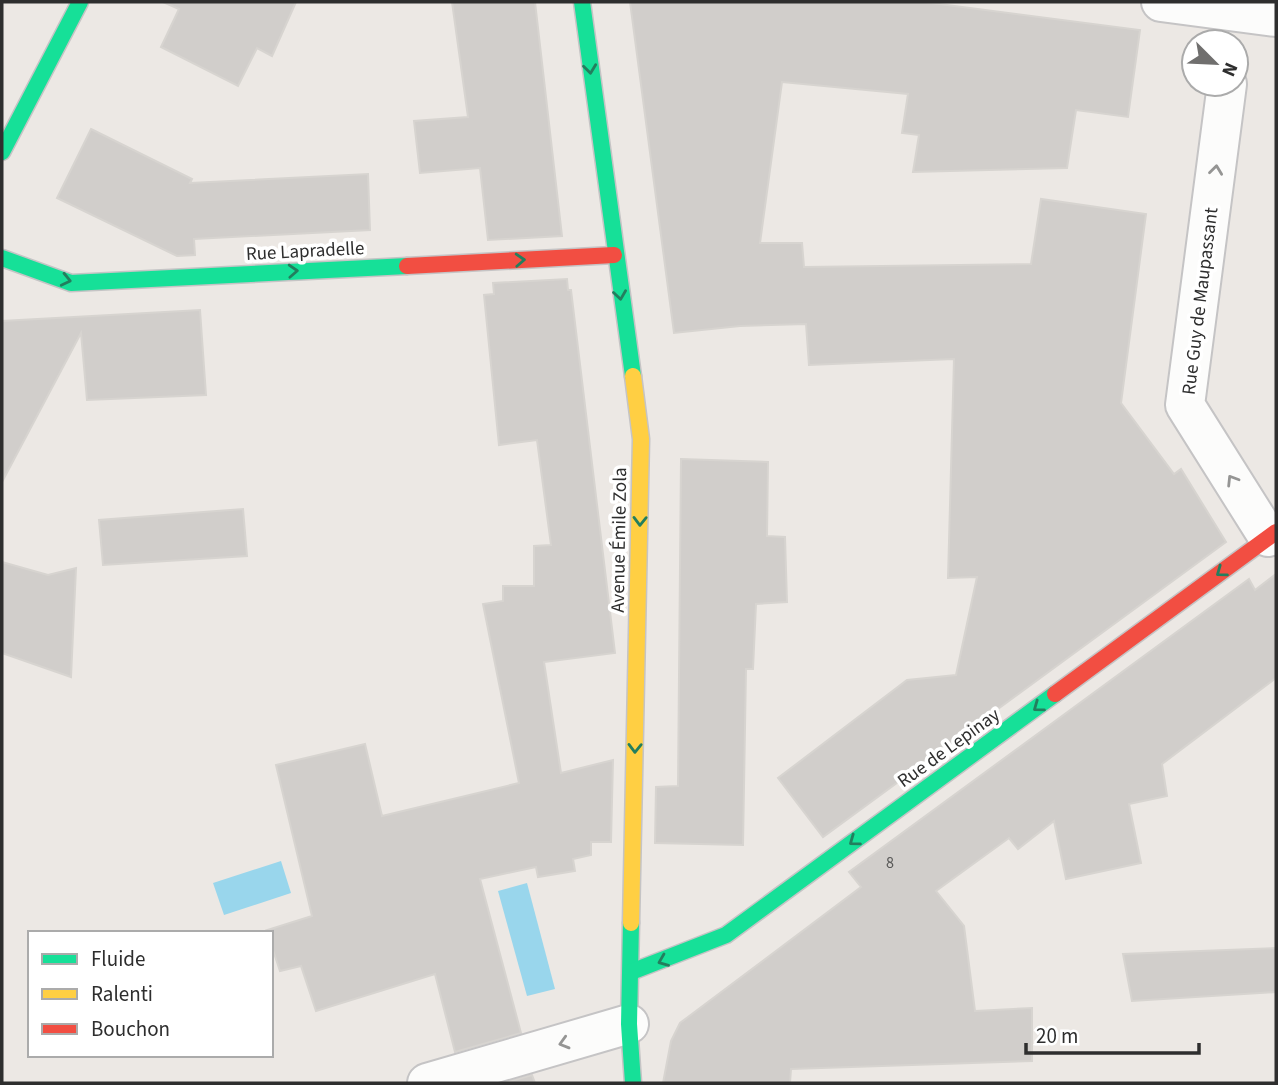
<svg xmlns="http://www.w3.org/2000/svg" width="1278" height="1085" viewBox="0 0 1278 1085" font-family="'Source Sans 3',sans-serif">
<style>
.water{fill:#99d6ec}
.building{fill:#d1cecb;stroke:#d7d4d0;stroke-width:2}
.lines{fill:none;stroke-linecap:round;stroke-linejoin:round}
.street-casing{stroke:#c5c4c5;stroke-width:42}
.fast-casing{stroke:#c5c4c5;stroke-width:19}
.slow-casing{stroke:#c5c4c5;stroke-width:19}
.jam-casing{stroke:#c5c4c5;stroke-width:19}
.street{stroke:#fcfcfb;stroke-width:38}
.fast{stroke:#16e098;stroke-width:16}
.slow{stroke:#ffcf43;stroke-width:16}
.jam{stroke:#f24e42;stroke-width:16}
.oneway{stroke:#237e5e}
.oneway2{stroke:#959594}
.labels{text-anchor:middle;stroke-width:7;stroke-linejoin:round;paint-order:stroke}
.number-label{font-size:16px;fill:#585857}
.street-label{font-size:19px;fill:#2e2e2e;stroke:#fff}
</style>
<rect width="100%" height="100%" fill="#ece8e4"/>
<g class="water">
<path d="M281 861 291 893 224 915 213 883Z"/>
<path d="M527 883 555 989 527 996 498 891Z"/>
</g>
<g class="building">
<path d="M163 2H296L272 56 257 48 238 86 161 47 179 9Z"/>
<path d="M452 2H535L562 236 488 240 480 168 420 173 414 121 468 117Z"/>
<path d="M630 2H924L1140 30 1128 117 1076 110 1067 168 913 172 919 135 902 133 908 94 782 82 760 243H802L804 267 1031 264 1041 199 1146 214 1121 403 1174 474 1181 469 1226 542 823 837 778 778 907 680 956 675 977 577 948 578 954 359 809 365 806 324 740 326 674 333Z"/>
<path d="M91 129 192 179 190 183 368 174 370 230 194 239 195 255 177 256 57 198Z"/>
<path d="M567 279 568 290H571L615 653 544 662 561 773 613 760 611 842H591V855L573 859 575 871 538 877 536 867 480 879 521 1033 455 1052 435 974 316 1011 301 966 280 971 271 944V933L267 930 312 916 276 765 365 744 382 816 519 783 483 604 503 601V586H534V546L551 545 537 440 499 445 484 295 494 294 493 283Z"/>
<path d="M200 310 206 395 87 400 81 333 2 482V321Z"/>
<path d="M681 459 768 462 767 536 785 537 787 602 756 604 753 669H746L743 845 655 843 656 787 678 786Z"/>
<path d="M243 509 247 556 103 565 99 520Z"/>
<path d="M2 562 48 575 76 568 71 677 2 653Z"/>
<path d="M1276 574V678L1162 764 1167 796 1129 804 1141 863 1066 879 1054 821 1018 849 1009 838 936 891 964 926 975 1011 1032 1008V1061L791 1069 790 1083H663L671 1041 680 1023 861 887 849 872 1249 579 1255 590Z"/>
<path d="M1276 948V992L1132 1001 1123 954Z"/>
<path d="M532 1075 535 1083H504Z"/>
</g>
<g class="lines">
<defs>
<g id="street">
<path d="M1161 2 1276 17"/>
<path d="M1227 84 1185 405 1268 537"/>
<path d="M427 1083 629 1024"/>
</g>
<g id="fast">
<path d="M582 2 633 376"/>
<path d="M2 152 80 2"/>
<path d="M2 258 71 283 407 266"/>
<path d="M631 923 629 1024 633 1083"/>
<path d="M631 972 726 935 1055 694"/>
</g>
<path id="slow" d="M631 923 641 439 633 376"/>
<g id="jam">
<path d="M407 266 614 255"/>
<path d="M1055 694 1276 532"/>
</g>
</defs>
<use href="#street" class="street-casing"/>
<use href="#fast" class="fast-casing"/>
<use href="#slow" class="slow-casing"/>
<use href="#jam" class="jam-casing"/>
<use href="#street" class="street"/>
<use href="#fast" class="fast"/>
<use href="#slow" class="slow"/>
<use href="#jam" class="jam"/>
</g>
<defs><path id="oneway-chevron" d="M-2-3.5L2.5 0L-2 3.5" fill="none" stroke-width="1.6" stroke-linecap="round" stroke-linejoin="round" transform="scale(1.75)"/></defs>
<g class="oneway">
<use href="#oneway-chevron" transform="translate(590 69) rotate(83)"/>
<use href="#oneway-chevron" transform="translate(520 260) rotate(-3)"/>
<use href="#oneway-chevron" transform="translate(293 271) rotate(-3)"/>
<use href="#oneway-chevron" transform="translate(66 280) rotate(13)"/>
<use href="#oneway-chevron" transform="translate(620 295) rotate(82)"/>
<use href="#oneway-chevron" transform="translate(640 521) rotate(91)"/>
<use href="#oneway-chevron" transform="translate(1221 572) rotate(144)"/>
<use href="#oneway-chevron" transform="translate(1038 707) rotate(144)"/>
<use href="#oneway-chevron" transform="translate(635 748) rotate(91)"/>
<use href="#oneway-chevron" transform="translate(854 841) rotate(144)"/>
<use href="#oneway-chevron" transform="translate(663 961) rotate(158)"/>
</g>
<g class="oneway2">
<use href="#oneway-chevron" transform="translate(1216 170) rotate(-83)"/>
<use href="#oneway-chevron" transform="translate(1232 480) rotate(-122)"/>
<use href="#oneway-chevron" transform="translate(564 1043) rotate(164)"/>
</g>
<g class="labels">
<g class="number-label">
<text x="890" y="868">8</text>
</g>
<g class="street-label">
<text transform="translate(305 250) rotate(-3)" y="7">Rue Lapradelle</text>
<text transform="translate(1199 301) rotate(-83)" y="7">Rue Guy de Maupassant</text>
<text transform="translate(618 540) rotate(-89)" y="7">Avenue Émile Zola</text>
<text transform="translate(948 747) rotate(-36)" y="7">Rue de Lepinay</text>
</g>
</g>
<rect width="1278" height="1085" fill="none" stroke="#2e2e2e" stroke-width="7"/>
<rect x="28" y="931" width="245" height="126" fill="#ffffff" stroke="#ababab" stroke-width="2"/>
<rect x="42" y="954" width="35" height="10" fill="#16e098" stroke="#ababab" stroke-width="2"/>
<text x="91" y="966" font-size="21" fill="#2e2e2e">Fluide</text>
<rect x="42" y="989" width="35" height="10" fill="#ffcf43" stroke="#ababab" stroke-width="2"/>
<text x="91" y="1001" font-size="21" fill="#2e2e2e">Ralenti</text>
<rect x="42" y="1024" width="35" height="10" fill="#f24e42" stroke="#ababab" stroke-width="2"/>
<text x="91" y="1036" font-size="21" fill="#2e2e2e">Bouchon</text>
<g transform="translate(1215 63) rotate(114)"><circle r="33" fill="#ffffff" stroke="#ababab" stroke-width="2"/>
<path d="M0-5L12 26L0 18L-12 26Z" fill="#706f6e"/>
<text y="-10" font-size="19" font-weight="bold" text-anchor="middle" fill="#2e2e2e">N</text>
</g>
<path d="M1026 1043v10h173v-10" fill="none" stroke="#2e2e2e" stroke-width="3.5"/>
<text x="1036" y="1043" font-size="21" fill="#2e2e2e" stroke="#ffffff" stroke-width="5" paint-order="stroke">20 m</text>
</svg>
